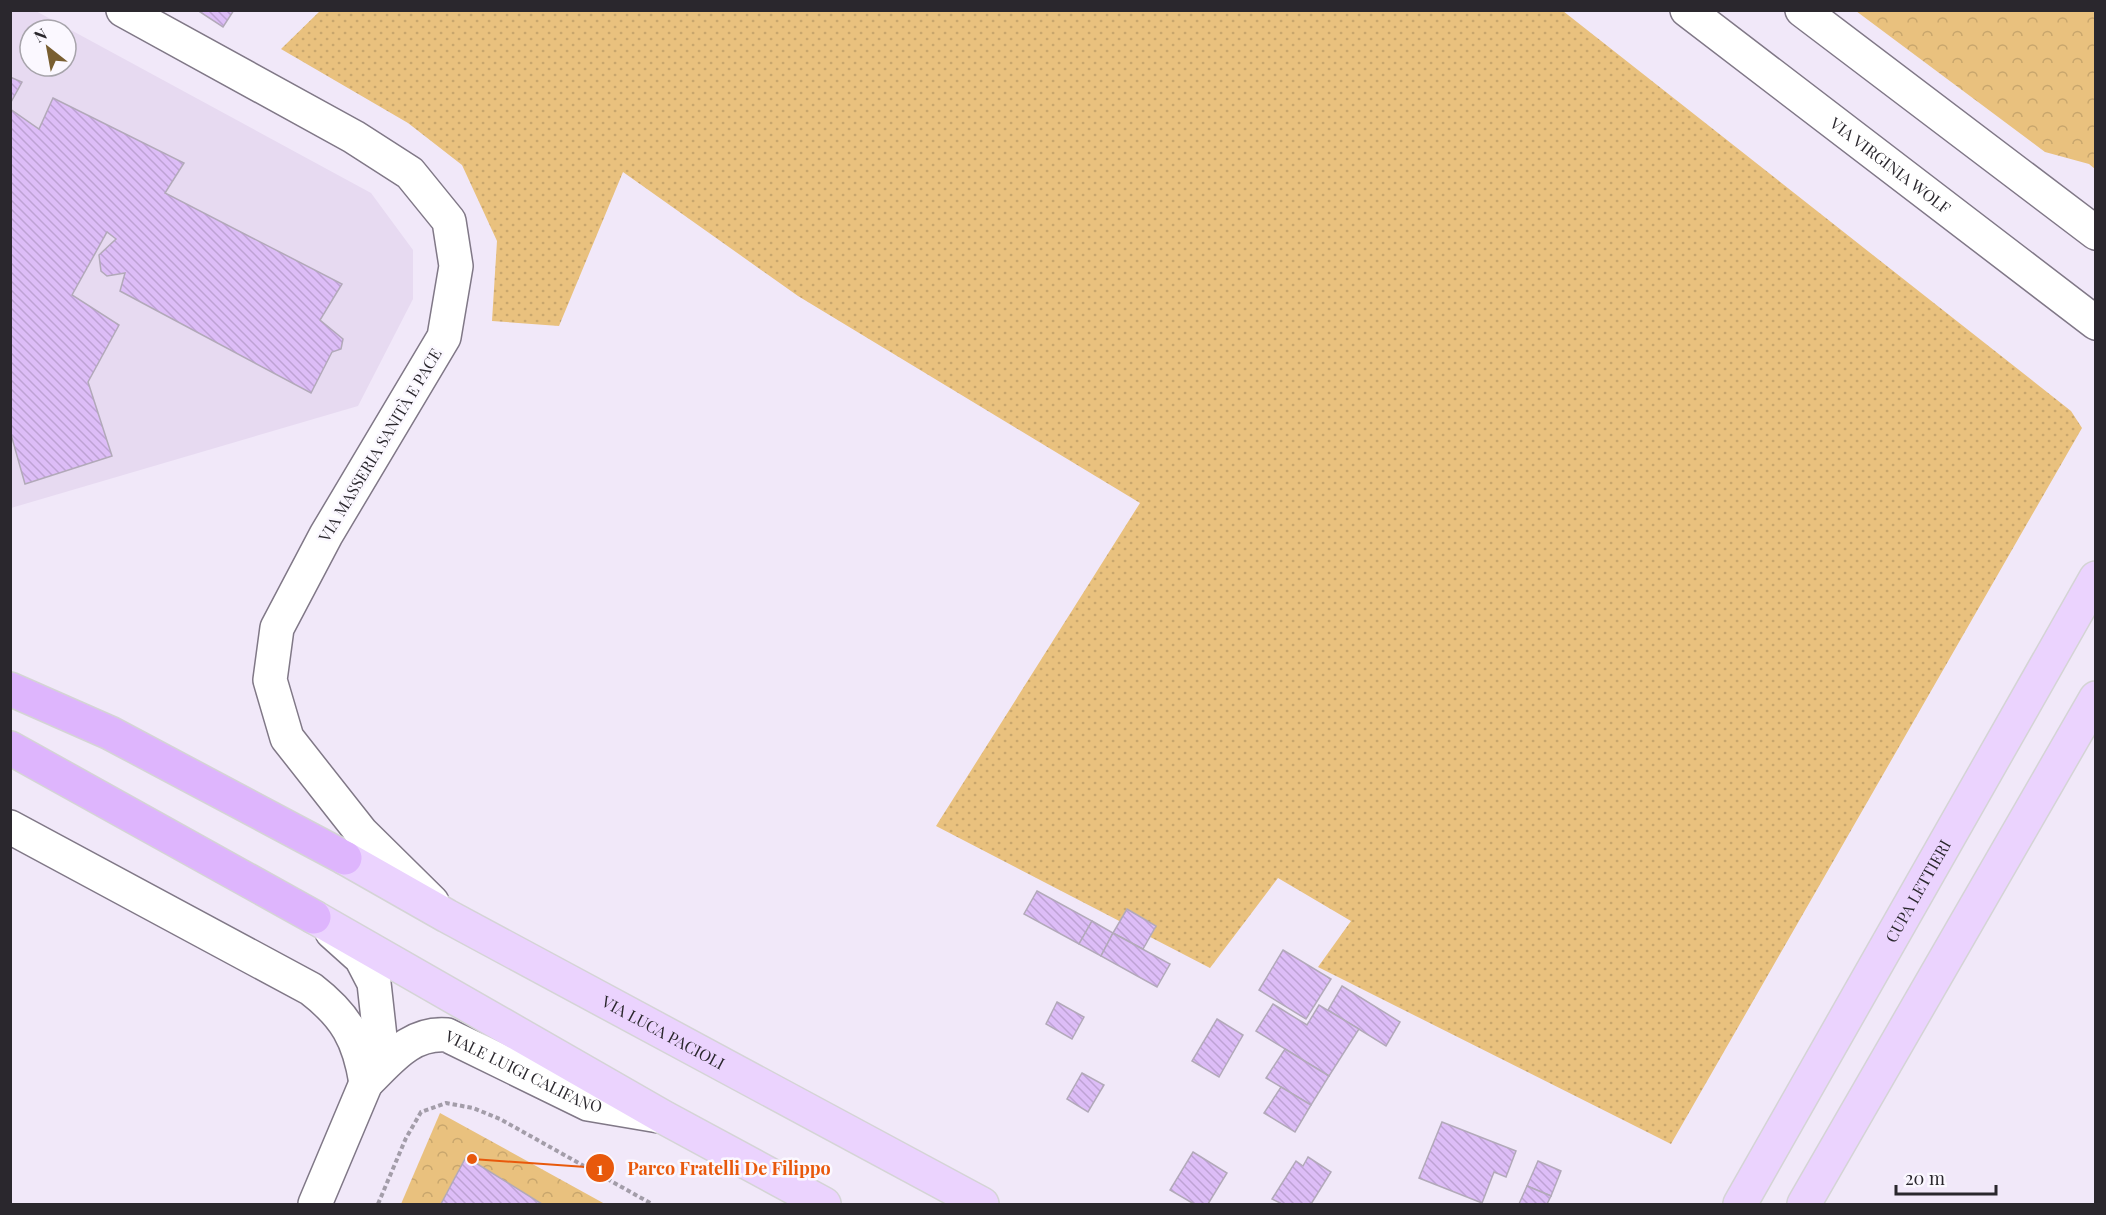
<svg xmlns="http://www.w3.org/2000/svg" width="2106" height="1215" viewBox="0 0 2106 1215" font-family="'Playfair Display',serif">
<style>
.built{fill:#e7daf1;fill-rule:evenodd}
.grass{fill:url(#grass-dots)}
.forest{fill:url(#forest-crowns)}
.building{fill:url(#building-back-hatch);stroke:#b2a9b9;stroke-width:1.5}
.lines{fill:none;stroke-linecap:round;stroke-linejoin:round}
.minor-casing{stroke:#807887;stroke-width:36}
.major-casing{stroke:#d4d4d5;stroke-width:36}
.highway-casing{stroke:#d4d4d5;stroke-width:36}
.path{stroke:#a39da9;stroke-width:4;stroke-dasharray:4.5 3;stroke-linecap:butt}
.minor{stroke:#fff;stroke-width:33}
.major{stroke:#ebd3fe;stroke-width:33}
.highway{stroke:#deb5fd;stroke-width:33}
.labels{text-anchor:middle;stroke-width:5;stroke-linejoin:round;paint-order:stroke}
.street-label{font-size:16px;fill:#2a272d;stroke:#fbf8ff}
.leader{fill:none;stroke:#e8590c;stroke-width:2}
.callout-dot{fill:#e8590c;stroke:#fbf8ff;stroke-width:2}
.mark-label{font-size:18px;text-anchor:middle;font-weight:bold;fill:#fff}
.callout-label{font-size:18px;text-anchor:middle;font-weight:bold;fill:#e8590c;stroke:#fbf8ff;stroke-width:5;stroke-linejoin:round;paint-order:stroke}
</style>
<defs>
<pattern id="grass-dots" width="8" height="8" patternUnits="userSpaceOnUse" patternTransform="scale(1.5)"><rect width="8" height="8" fill="#e9c17e"/><path d="M2 2h.1M6 6h.1" fill="none" stroke="#c8a66d" stroke-width="1.8" stroke-linecap="round"/></pattern>
<pattern id="forest-crowns" width="20" height="18" patternUnits="userSpaceOnUse" patternTransform="scale(1.5)"><rect width="20" height="18" fill="#e9c17e"/><path d="M2 6a3 3 0 1 1 6 0M12 15a3 3 0 1 1 6 0" fill="none" stroke="#c8a66d"/></pattern>
<pattern id="building-back-hatch" width="6" height="6" patternUnits="userSpaceOnUse" patternTransform="scale(1.5)"><rect width="6" height="6" fill="#ddbdf7"/><path d="M-1 5l2 2M0 0l6 6M5-1l2 2" fill="none" stroke="#bea2d4"/></pattern>
</defs>
<rect width="100%" height="100%" fill="#f1e8f9"/>
<path class="built" d="M34 10 371 193 413 250V299L358 406 11 508 10 11ZM30 30H66V66H30Z"/>
<path class="grass" d="M321 10 1563 11 2071 411 2082 428 1671 1144 1318 967 1351 921 1278 878 1210 968 936 826 1140 503 798 296 623 172 559 326 492 321 497 241 462 165 408 123 281 49Z"/>
<g class="forest">
<path d="M1856 11H2095V169L2089 164 2045 152Z"/>
<path d="M440 1113 605 1204H401Z"/>
</g>
<g class="building">
<path d="M197 10H234L223 27Z"/>
<path d="M10 77 22 82 10 104Z"/>
<path d="M53 98 184 163 165 193 342 284 320 320 343 339 341 349 332 352 311 393 120 291 125 273 107 276 101 271 99 255 116 239 107 232 72 295 119 325 88 382 112 456 25 484 10 431V109L39 129Z"/>
<path d="M1037 891 1092 921 1079 944 1024 914Z"/>
<path d="M1127 909 1156 926 1143 949 1113 933Z"/>
<path d="M1092 921 1113 933 1101 956 1079 944Z"/>
<path d="M1113 933 1170 964 1157 987 1101 956Z"/>
<path d="M1283 950 1331 979 1306 1019 1259 990Z"/>
<path d="M1342 986 1400 1022 1386 1046 1328 1010Z"/>
<path d="M1057 1002 1084 1017 1072 1039 1046 1024Z"/>
<path d="M1273 1004 1307 1025 1319 1005 1359 1029 1329 1076 1256 1031Z"/>
<path d="M1217 1019 1243 1035 1219 1077 1192 1061Z"/>
<path d="M1285 1049 1329 1076 1311 1105 1266 1078Z"/>
<path d="M1082 1073 1104 1085 1088 1112 1067 1099Z"/>
<path d="M1281 1087 1311 1105 1295 1132 1264 1113Z"/>
<path d="M1442 1122 1516 1151 1506 1177 1494 1172 1482 1203 1419 1178Z"/>
<path d="M1193 1152 1227 1173 1208 1204H1194L1170 1190Z"/>
<path d="M466 1157 542 1204H441Z"/>
<path d="M1308 1157 1331 1172 1311 1204H1282L1272 1199 1296 1161 1303 1166Z"/>
<path d="M1538 1161 1561 1171 1551 1196 1527 1186Z"/>
<path d="M1527 1186 1551 1196 1547 1204H1519Z"/>
</g>
<g class="lines">
<defs>
<g id="minor">
<path d="M123 10 354 137 410 173 449 221 456 266 444 337 326 535 277 628 270 680 287 738 361 832 432 902"/>
<path id="s1" d="M1687 10 2096 323"/>
<path d="M1802 10 2096 233"/>
<path d="M10 827 311 989C346 1016 359 1039 366 1083"/>
<path id="s2" d="M366 1083C390 1060 410 1032 447 1035L588 1104 659 1116"/>
<path d="M315 1204 366 1083 380 1037 374 983 361 958 332 932"/>
</g>
<g id="major">
<path id="s3" d="M345 858 447 916 982 1204"/>
<path d="M314 917 665 1118 824 1204"/>
<path id="s4" d="M1740 1204 2096 578"/>
<path d="M1804 1204 2096 698"/>
</g>
<g id="highway">
<path d="M10 689 110 733 345 858"/>
<path d="M10 748 314 917"/>
</g>
</defs>
<use href="#minor" class="minor-casing"/>
<use href="#major" class="major-casing"/>
<use href="#highway" class="highway-casing"/>
<path class="path" d="M378 1204 406 1138 421 1112 446 1103 473 1108 500 1119 652 1204"/>
<use href="#minor" class="minor"/>
<use href="#major" class="major"/>
<use href="#highway" class="highway"/>
</g>
<g class="labels">
<g class="street-label">
<text dy="6" stroke="none"><textPath href="#s1" startOffset="256">VIA VIRGINIA WOLF</textPath></text>
<text transform="translate(380 445) rotate(-59)" y="6">VIA MASSERIA SANITÀ E PACE</text>
<text dy="6" stroke="none"><textPath href="#s4" startOffset="360">CUPA LETTIERI</textPath></text>
<text dy="6" stroke="none"><textPath href="#s3" startOffset="363">VIA LUCA PACIOLI</textPath></text>
<text dy="6" stroke="none"><textPath href="#s2" startOffset="183">VIALE LUIGI CALIFANO</textPath></text>
</g>
</g>
<path class="leader" d="M472 1159L600 1168"/>
<g class="callout-dot">
<circle cx="472" cy="1159" r="6"/>
<circle cx="600" cy="1168" r="15"/>
</g>
<g class="mark-label">
<text x="600" y="1175">1</text>
</g>
<g class="callout-label">
<text x="729" y="1175">Parco Fratelli De Filippo</text>
</g>
<rect width="2106" height="1215" fill="none" stroke="#2a272d" stroke-width="24"/>
<g transform="translate(48 48) rotate(329)"><circle r="28" fill="#fbf8ff" stroke="#a7a4ab" stroke-width="1.5"/>
<path d="M0-4.5L10 22L0 15L-10 22Z" fill="#795e30"/>
<text y="-9" font-size="16" font-weight="bold" text-anchor="middle" fill="#2a272d">N</text>
</g>
<path d="M1896 1185v9h100v-9" fill="none" stroke="#2a272d" stroke-width="3"/>
<text x="1905" y="1185" font-size="18" fill="#2a272d" stroke="#fbf8ff" stroke-width="4.5" paint-order="stroke">20 m</text>
</svg>
